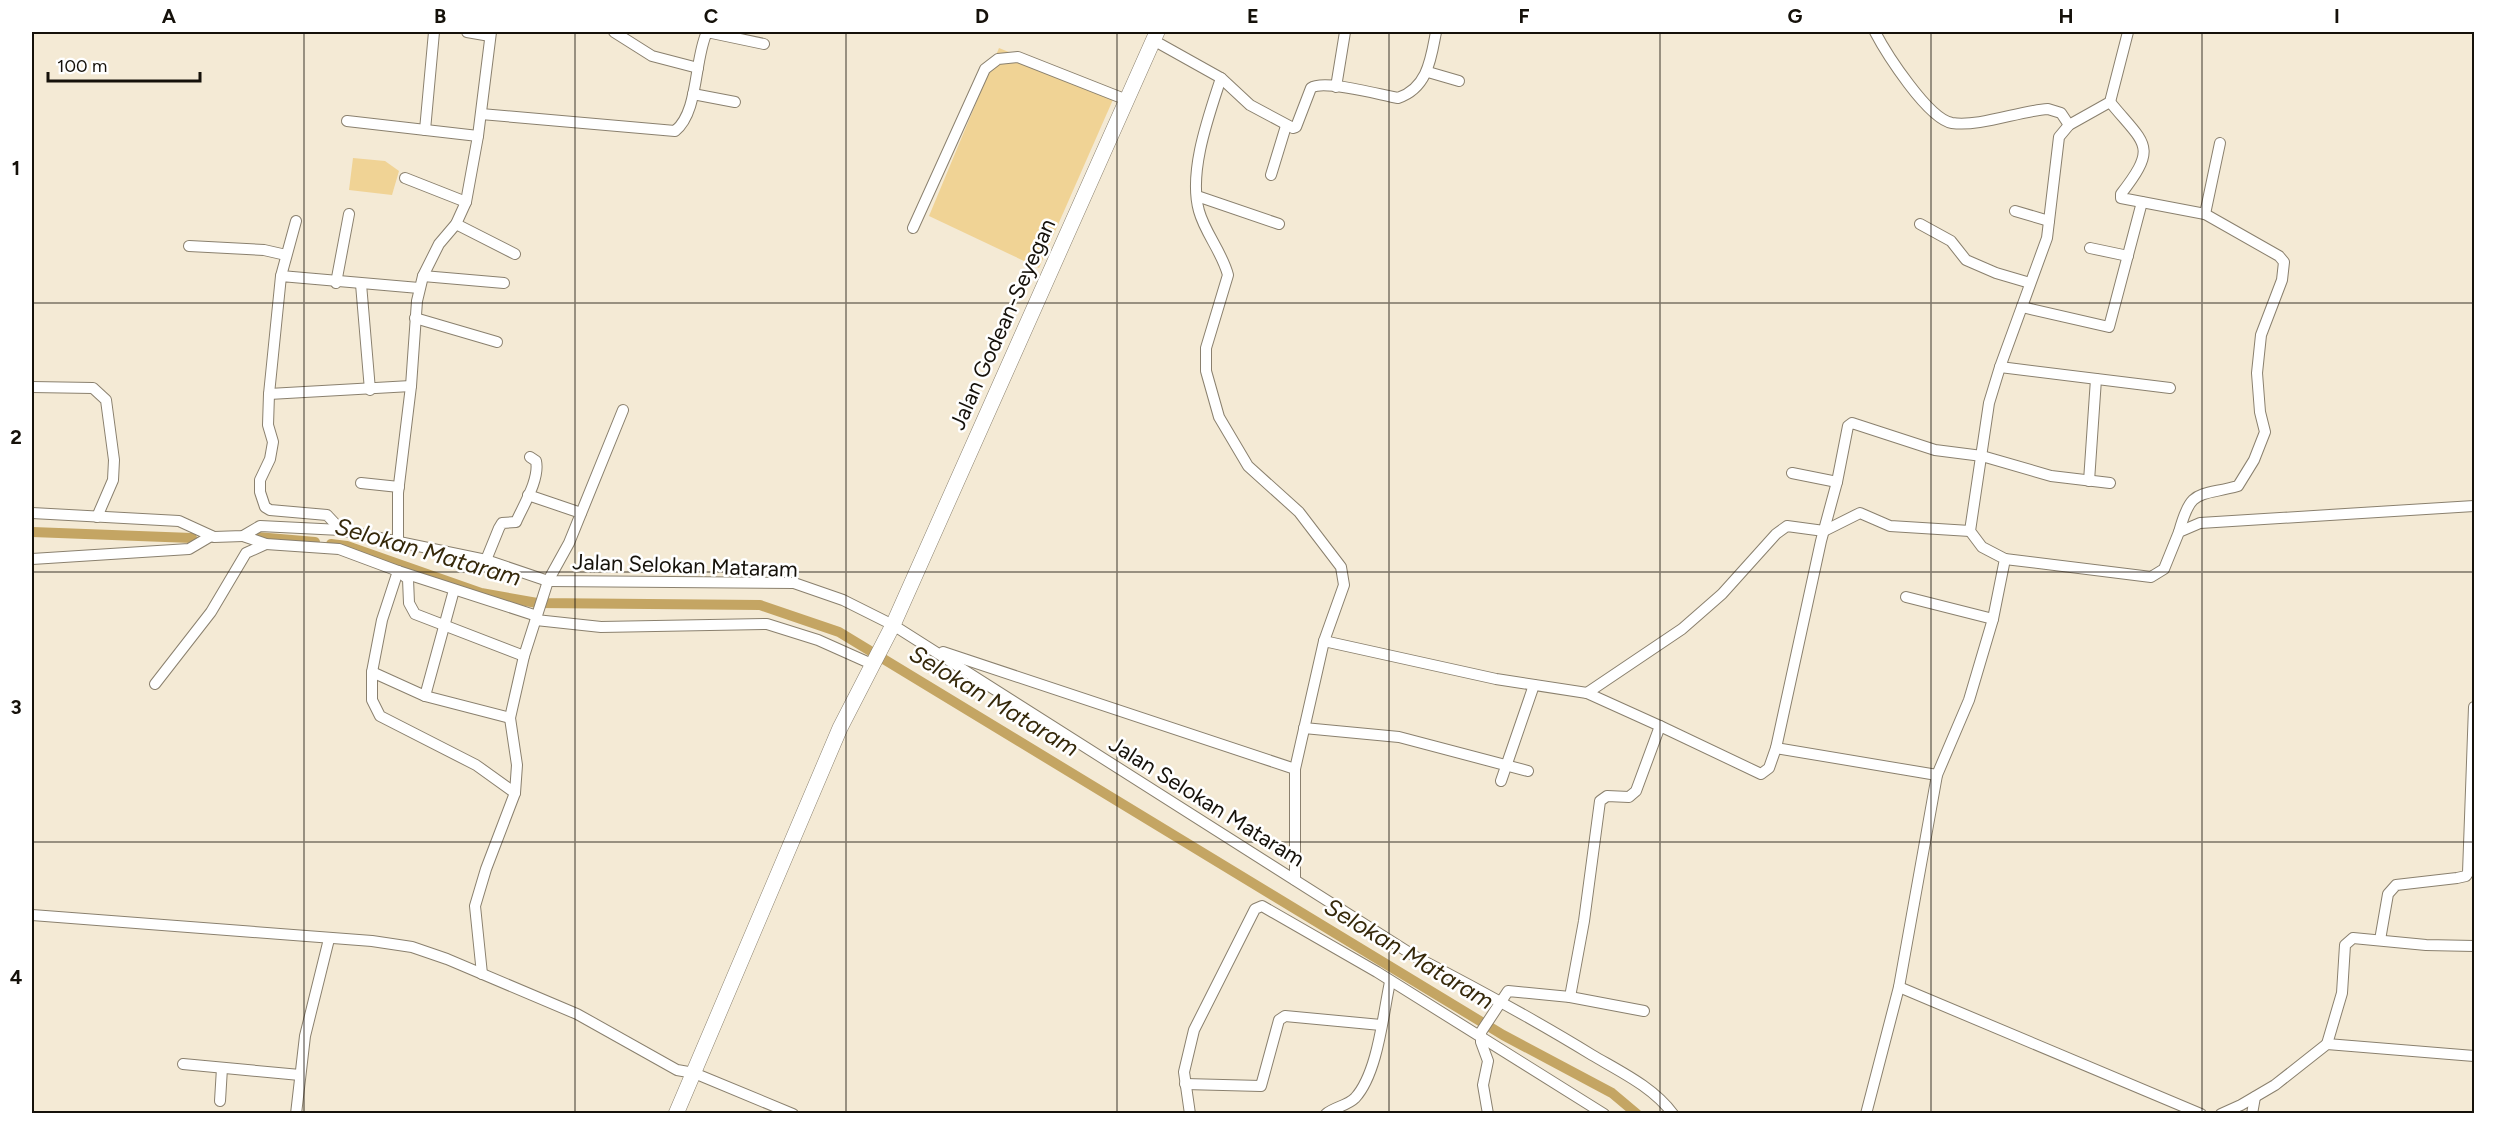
<svg xmlns="http://www.w3.org/2000/svg" width="2506" height="1145" viewBox="0 0 2506 1145" font-family="Figtree,sans-serif">
<style>
.green{fill:#f0d395}
.lines{fill:none;stroke-linecap:round;stroke-linejoin:round}
.canal{stroke:#c4a563;stroke-width:10}
.minor-casing{stroke:#8a806e;stroke-width:12}
.secondary-casing{stroke:#8a806e;stroke-width:16}
.minor{stroke:#fff;stroke-width:10}
.secondary{stroke:#fff;stroke-width:15}
.grid{fill:none;stroke:#15110a;stroke-width:1.5;stroke-opacity:0.55}
.labels{text-anchor:middle;stroke-width:5;stroke-linejoin:round;paint-order:stroke}
.street-label{font-size:22px;fill:#15110a;stroke:#fff}
.water-label{font-size:24px;font-style:italic;fill:#35280a;stroke:#fff}
.neatline{fill:none;stroke:#15110a;stroke-width:2}
.grid-label{font-size:20px;text-anchor:middle;font-weight:bold;fill:#15110a}
</style>
<rect width="100%" height="100%" fill="#f4ead5"/>
<g class="green">
<path d="M999 48 1115 95 1039 268 929 216Z"/>
<path d="M353 158 385 161 399 171 392 195 349 190Z"/>
</g>
<g class="lines">
<g class="canal">
<path d="M32 532 192 538"/>
<path d="M257 537 315 542"/>
<path d="M331 544 347 546 481 593 537 603 760 605 839 632 1503 1035 1612 1093 1637 1114"/>
</g>
<defs>
<g id="minor">
<path d="M467 32 490 36"/>
<path d="M614 32 652 56 698 68"/>
<path d="M1875 32C1886 53 1928 119 1952 123 1980 127 2019 111 2048 109L2061 113 2069 125"/>
<path d="M1153 40 1221 78 1250 105 1293 128 1296 127 1311 88C1324 79 1380 95 1398 98 1428 88 1431 58 1436 32"/>
<path d="M1428 72 1459 81"/>
<path d="M1221 78C1209 115 1188 172 1199 211 1205 233 1222 252 1228 275L1206 348V371L1219 417 1248 466 1299 512 1341 567 1344 585 1324 641"/>
<path d="M1336 87 1345 32"/>
<path d="M693 94 735 102"/>
<path d="M2110 102C2145 145 2159 145 2121 194V198L2205 214 2279 256 2284 262 2282 280 2261 335 2257 373 2260 412 2265 432 2254 460 2238 486C2197 497 2191 488 2179 532"/>
<path d="M481 114 675 131C699 112 694 59 707 32L764 44"/>
<path d="M347 121 478 136"/>
<path d="M425 130 434 32"/>
<path d="M1271 175 1286 126"/>
<path d="M405 178 466 202"/>
<path d="M1197 196 1279 224"/>
<path d="M2015 211 2049 221"/>
<path d="M2205 214 2220 143"/>
<path d="M456 224 515 254"/>
<path d="M1920 224 1951 241 1966 260 1996 273 2030 283"/>
<path d="M913 228 985 69 998 59 1018 57 1127 100"/>
<path d="M189 246 264 250 286 255"/>
<path d="M2090 248 2128 256"/>
<path d="M281 276 296 221"/>
<path d="M423 276 504 283"/>
<path d="M336 283 349 214"/>
<path d="M361 284 370 390"/>
<path d="M2022 307 2109 327 2142 202"/>
<path d="M415 318 497 342"/>
<path d="M2000 367 2170 388"/>
<path d="M32 387 93 388 106 400 114 460 113 480 97 517"/>
<path d="M269 394 411 386"/>
<path d="M2089 481 2096 379"/>
<path d="M1837 482 1848 426 1852 423 1935 450 1982 456 2051 476 2110 483"/>
<path d="M361 483 399 487"/>
<path d="M528 495 581 513"/>
<path d="M32 513 179 521 214 537 243 536 260 526 341 530 486 560 548 581 794 583 843 600 893 625 1416 957C1476 988 1535 1020 1592 1055 1621 1072 1653 1087 1673 1114"/>
<path d="M341 530 327 515 270 510 265 507 260 492V480L270 459 273 442 268 425 269 394 281 276 419 288"/>
<path d="M243 536 266 544 339 549 398 571 408 579 409 603 415 614 524 656"/>
<path d="M398 540V493L411 386 417 301 423 276 439 244 456 224 466 202 478 136 491 32"/>
<path d="M32 559 189 549 211 536"/>
<path d="M2005 559 2151 577 2164 569 2179 532 2200 523 2474 506"/>
<path d="M486 560 499 528 502 523 516 522C523 506 540 479 536 461L530 457"/>
<path d="M1906 597 1993 619"/>
<path d="M536 620 601 627 767 624 818 640 874 665"/>
<path d="M943 652 1295 769"/>
<path d="M372 672 382 620 398 571 537 616"/>
<path d="M155 684 211 612 246 553 266 544"/>
<path d="M1587 693 1682 629 1722 594 1776 534 1787 526 1824 531 1860 513 1890 526 1970 531"/>
<path d="M425 696 454 590"/>
<path d="M510 718 425 696 372 672V700L380 716 476 765 515 793"/>
<path d="M1660 726 1761 774 1769 768 1776 748 1937 775"/>
<path d="M1304 728 1399 737 1528 771"/>
<path d="M1776 748 1821 541 1837 482 1792 473"/>
<path d="M1501 781 1534 685"/>
<path d="M1295 880V769L1324 641 1496 679 1587 693 1660 726 1636 791 1629 797 1607 796 1600 801 1584 921 1570 997 1508 991 1481 1032V1042L1488 1061 1483 1085 1488 1114"/>
<path d="M32 915 372 941 412 947 447 959 577 1014 677 1070 694 1073 793 1114"/>
<path d="M2380 940 2388 894 2396 885 2457 878 2466 876 2468 873 2474 707"/>
<path d="M482 974 475 906 486 869 515 793 517 765 510 718 524 656 548 581 569 543 623 410"/>
<path d="M1899 987 2201 1114"/>
<path d="M1570 997 1644 1011"/>
<path d="M2327 1044 2342 993 2345 945 2353 938 2426 945 2474 946"/>
<path d="M183 1064 300 1075"/>
<path d="M1185 1084 1261 1086 1279 1020 1285 1016 1381 1025"/>
<path d="M220 1101 222 1068"/>
<path d="M296 1114 305 1036 329 939"/>
<path d="M1190 1114 1184 1072 1194 1030 1255 909 1262 906 1377 972 1604 1114"/>
<path d="M1326 1114C1334 1107 1347 1106 1355 1098 1378 1073 1383 1014 1390 982"/>
<path d="M1866 1114 1899 987 1937 775 1969 700 1993 619 2005 559 1982 547 1970 531 1989 403 2000 367 2047 238 2059 137 2069 125 2110 102 2128 32"/>
<path d="M2221 1114 2241 1105 2275 1085 2327 1044 2474 1056"/>
<path d="M2252 1114 2255 1097"/>
</g>
<path id="secondary" d="M676 1114 840 728 893 625 1157 32"/>
</defs>
<use href="#minor" class="minor-casing"/>
<use href="#secondary" class="secondary-casing"/>
<use href="#minor" class="minor"/>
<use href="#secondary" class="secondary"/>
</g>
<path class="grid" d="M304 32V1114M575 32V1114M846 32V1114M1117 32V1114M1389 32V1114M1660 32V1114M1931 32V1114M2202 32V1114M32 303H2474M32 572H2474M32 842H2474"/>
<g class="labels">
<g class="street-label">
<text transform="translate(1002 324) rotate(-66)" y="8">Jalan Godean-Seyegan</text>
<text transform="translate(685 565) rotate(2)" y="8">Jalan Selokan Mataram</text>
<text transform="translate(1207 801) rotate(32)" y="8">Jalan Selokan Mataram</text>
</g>
<g class="water-label">
<text transform="translate(428 552) rotate(16)" y="8">Selokan Mataram</text>
<text transform="translate(994 701) rotate(31)" y="8">Selokan Mataram</text>
<text transform="translate(1409 954) rotate(31)" y="8">Selokan Mataram</text>
</g>
</g>
<rect width="2506" height="1145" fill="none" stroke="#ffffff" stroke-width="66"/>
<path d="M48 72v9h152v-9" fill="none" stroke="#15110a" stroke-width="3"/>
<text x="57" y="72" font-size="18" fill="#15110a" stroke="#ffffff" stroke-width="4.5" paint-order="stroke">100 m</text>
<rect x="33" y="33" width="2440" height="1079" class="neatline"/>
<g class="grid-label">
<text x="169" y="23">A</text>
<text x="440" y="23">B</text>
<text x="711" y="23">C</text>
<text x="982" y="23">D</text>
<text x="1253" y="23">E</text>
<text x="1524" y="23">F</text>
<text x="1795" y="23">G</text>
<text x="2066" y="23">H</text>
<text x="2337" y="23">I</text>
<text x="16" y="175">1</text>
<text x="16" y="444">2</text>
<text x="16" y="714">3</text>
<text x="16" y="984">4</text>
</g>
</svg>
